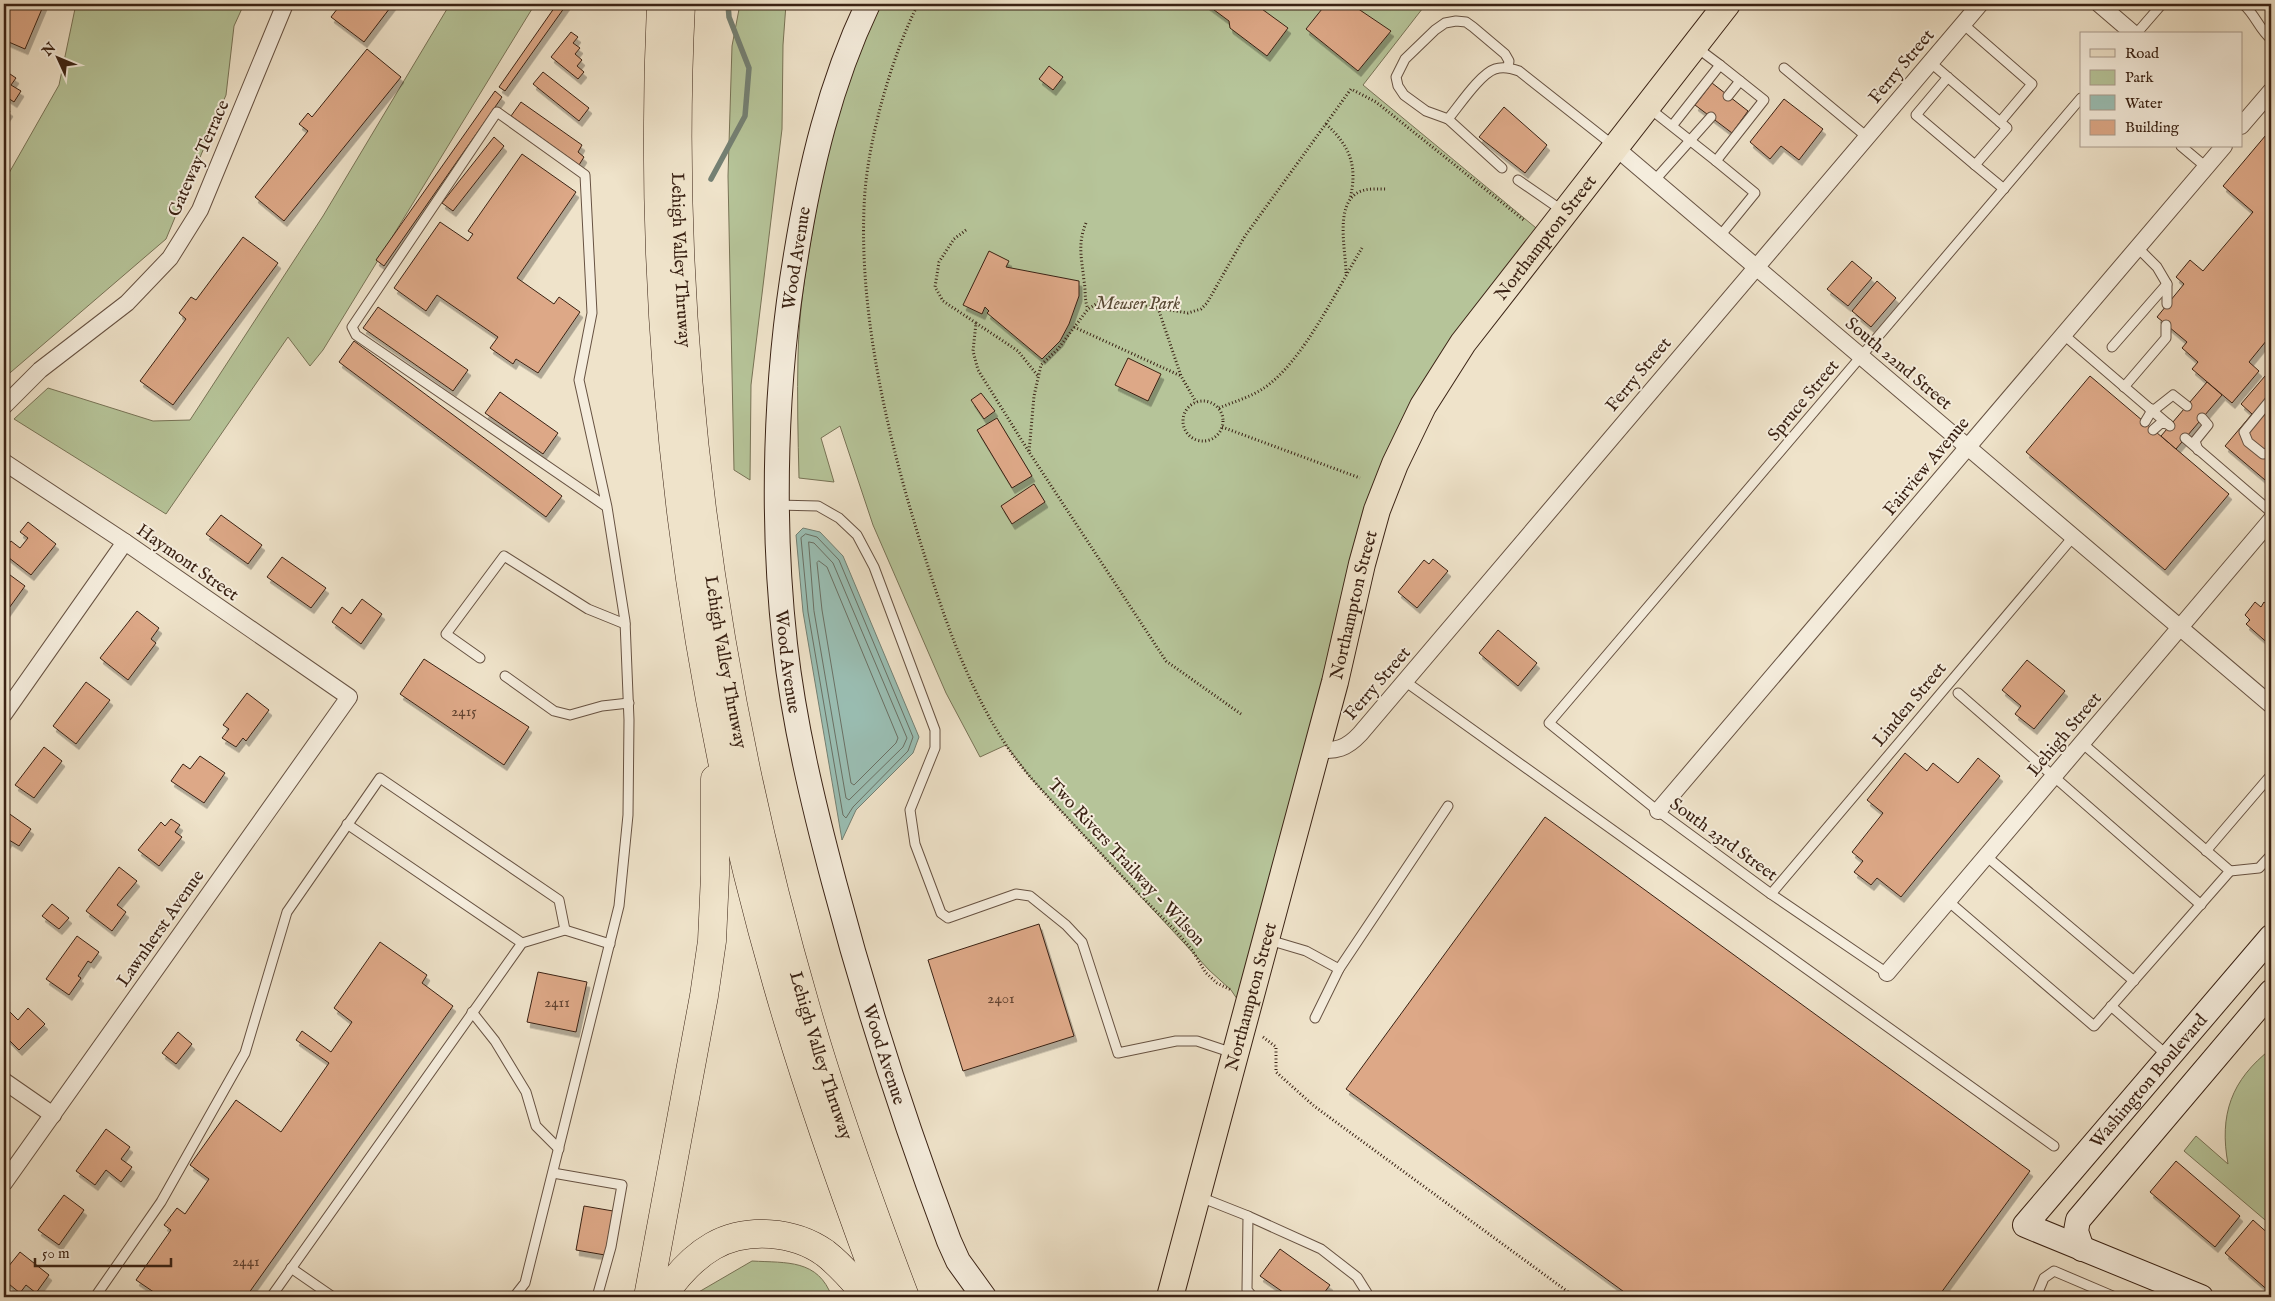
<svg xmlns="http://www.w3.org/2000/svg" width="2275" height="1301" viewBox="0 0 2275 1301" font-family="'IM FELL English',serif">
<style>
.green{fill:#b6c499;stroke:#787356}
.water{fill:#9abeb3;stroke:#748073}
.lines{fill:none;stroke-linecap:round;stroke-linejoin:round}
.shore{stroke:#6a7064;stroke-width:1}
.stream{stroke:#748073;stroke-width:5.5}
.building{fill:#dda887;stroke:#3a2214;filter:url(#shadow)}
.lane-casing{stroke:#675242;stroke-width:11}
.street-casing{stroke:#675242;stroke-width:18}
.secondary-casing{stroke:#3a2214;stroke-width:26}
.primary-casing{stroke:#3a2214;stroke-width:28}
.highway-casing{stroke:#3a2214;stroke-width:29}
.path{stroke:#3a2214;stroke-width:3;stroke-dasharray:1 2.5;stroke-linecap:butt}
.lane{stroke:#f5eddd;stroke-width:9}
.street{stroke:#f5eddd;stroke-width:16}
.secondary{stroke:#f5eddd;stroke-width:24}
.primary{stroke:#efe3ca;stroke-width:26}
.highway{stroke:#efe3ca;stroke-width:28}
.labels{text-anchor:middle;stroke-width:4;stroke-linejoin:round;paint-order:stroke}
.number-label{font-size:15px;fill:#634431}
.street-label{font-size:18px;fill:#3a2214;stroke:#f5eddd}
.park-label{font-size:18px;font-style:italic;fill:#594a35;stroke:#f5eddd}
</style>
<defs>
<filter id="shadow"><feDropShadow dx="3" dy="5.5" stdDeviation="0" flood-color="#0004"/></filter>
</defs>
<rect width="100%" height="100%" fill="#efe3ca"/>
<filter id="stains"><feTurbulence type="fractalNoise" baseFrequency=".004" numOctaves="4"/><feColorMatrix values="0 0 0 0 .2 0 0 0 0 .09 0 0 0 0 .02 0 0 0 .5 -.17"/></filter>
<radialGradient id="worn" r=".72"><stop offset=".6" stop-color="#630" stop-opacity="0"/><stop offset="1" stop-color="#630" stop-opacity=".3"/></radialGradient>
<g class="green">
<path d="M76 4H244L234 26 226 95 166 239 4 378V175L9 173 59 85Z"/>
<path d="M450 4H535L323 350 310 366 288 337 166 514 14 419 48 388 153 421 190 420 323 216Z"/>
<path d="M740 4H786L783 45 782 129 751 385 750 480 734 470 728 176 732 46Z"/>
<path d="M881 4H1426L1363 85 1547 237 1413 425 1246 1012 1231 990 1209 970 1030 777 1006 745 980 757 946 693 873 525 840 426 821 438 834 482 799 478C798 437 797 397 798 356 799 313 805 271 813 228 826 150 845 74 881 4Z"/>
<path d="M2271 1049V1225L2184 1151 2196 1136 2228 1164C2219 1115 2231 1080 2271 1049Z"/>
<path d="M752 1261C787 1263 818 1259 832 1297H694L697 1293Z"/>
</g>
<path class="water" d="M803 528 820 532 843 556 919 737 913 753 856 810 842 840 803 612 796 535Z"/>
<g class="lines">
<g class="shore">
<path d="M806 534 817 537 839 560 913 737 908 751 853 807 846 818 843 815 808 612 801 538Z"/>
<path d="M809 542 814 543 833 563 907 738 903 747 849 800 846 798 814 611Z"/>
<path d="M819 561 827 567 898 738 896 743 854 785 851 783 822 610 817 563Z"/>
</g>
<path class="stream" d="M711 179 745 116 749 68 729 17 728 4"/>
</g>
<g class="building">
<path d="M4 4H44L25 49 4 40Z"/>
<path d="M341 4H393L364 42 331 17Z"/>
<path d="M557 4H567L505 91 499 87Z"/>
<path d="M1206 4H1255L1288 28 1267 56 1230 28 1229 21Z"/>
<path d="M1326 4H1351L1391 31 1358 71 1306 29Z"/>
<path d="M571 32 578 37 573 43 580 48 575 54 582 60 577 66 584 72 578 79 551 57Z"/>
<path d="M367 49 401 77 284 221 255 197 308 131 299 124 308 113 312 117Z"/>
<path d="M1049 66 1063 77 1053 90 1039 79Z"/>
<path d="M4 70 16 78 11 85 21 91 14 102 5 96 4 98Z"/>
<path d="M543 72 589 108 579 121 533 84Z"/>
<path d="M1712 83 1748 111 1732 133 1695 105Z"/>
<path d="M495 91 502 97 384 266 376 260Z"/>
<path d="M1784 99 1823 129 1799 160 1781 146 1770 159 1750 142Z"/>
<path d="M521 102 582 145 578 152 584 157 579 165 511 116Z"/>
<path d="M4 107 10 111 4 120Z"/>
<path d="M1504 107 1547 145 1525 173 1479 137Z"/>
<path d="M2271 129V335L2249 362 2259 371 2232 403 2192 369 2198 362 2182 348 2187 342 2157 317 2184 284 2176 277 2190 260 2203 271 2253 212 2223 186Z"/>
<path d="M494 137 504 146 453 211 442 203Z"/>
<path d="M522 154 576 192 517 278 554 304 559 297 580 312 538 373 516 359 513 364 490 348 498 337 437 295 426 311 394 288 440 222 468 241 473 234 468 231Z"/>
<path d="M243 237 278 263 173 405 140 381 186 319 179 313 191 297 196 300Z"/>
<path d="M989 251 1009 261 1006 267 1079 281V296L1069 324 1060 341 1042 359 987 313 989 311 985 307 982 314 963 305Z"/>
<path d="M1852 261 1872 278 1848 306 1827 289Z"/>
<path d="M1877 281 1896 298 1871 327 1852 311Z"/>
<path d="M378 307 468 370 453 391 363 328Z"/>
<path d="M354 341 562 496 546 517 339 362Z"/>
<path d="M1128 358 1161 374 1148 401 1115 385Z"/>
<path d="M2271 369V473L2265 480 2225 446 2252 414 2241 404Z"/>
<path d="M2090 376 2229 494 2165 570 2026 452Z"/>
<path d="M2207 382 2222 395 2176 449 2161 436Z"/>
<path d="M500 392 558 433 543 454 485 413Z"/>
<path d="M981 393 995 411 984 419 971 400Z"/>
<path d="M997 418 1032 476 1012 488 977 430Z"/>
<path d="M1034 484 1045 502 1012 524 1001 506Z"/>
<path d="M221 515 262 545 248 564 206 534Z"/>
<path d="M28 522 56 544 31 575 4 554V550L11 541 20 548 28 538 20 532Z"/>
<path d="M282 557 326 588 311 608 267 577Z"/>
<path d="M1433 559 1448 571 1417 608 1398 592 1424 560 1429 564Z"/>
<path d="M6 572 25 586 4 615V575Z"/>
<path d="M362 599 382 614 361 644 332 622 342 607 351 614Z"/>
<path d="M2255 602 2261 607 2264 602 2271 608V646L2246 624 2250 620 2245 615Z"/>
<path d="M137 611 159 628 151 639 156 643 128 680 100 658Z"/>
<path d="M1498 630 1537 663 1518 686 1479 653Z"/>
<path d="M424 659 529 727 504 765 400 694Z"/>
<path d="M2027 660 2065 691 2034 729 2015 714 2021 706 2002 690Z"/>
<path d="M86 682 110 700 76 744 53 726Z"/>
<path d="M247 693 269 710 246 741 243 738 236 747 222 738 229 729 223 725Z"/>
<path d="M44 747 62 761 34 798 15 785Z"/>
<path d="M1905 753 1927 771 1933 763 1958 783 1978 758 2000 776 1901 897 1877 878 1871 885 1854 872 1863 861 1852 852 1883 813 1867 800Z"/>
<path d="M200 756 225 773 204 803 171 781 183 764 190 769Z"/>
<path d="M4 810 31 829 19 846 9 840 4 848Z"/>
<path d="M1545 817 2030 1171 1938 1297H1631L1346 1089Z"/>
<path d="M171 819 180 825 175 832 182 837 159 866 138 850 161 822 165 826Z"/>
<path d="M119 867 137 881 117 905 126 912 112 931 86 911Z"/>
<path d="M52 904 69 918 59 929 42 916Z"/>
<path d="M1039 924 1074 1036 963 1071 928 960Z"/>
<path d="M77 936 99 952 91 963 88 961 78 976 81 978 69 995 46 979Z"/>
<path d="M380 942 427 975 422 983 453 1006 246 1297H161L136 1280 171 1230 164 1225 177 1208 185 1214 209 1179 190 1165 236 1100 281 1132 329 1063 296 1040 302 1031 331 1052 352 1022 334 1008Z"/>
<path d="M538 972 587 982 576 1032 527 1022Z"/>
<path d="M4 1006 18 1020 28 1008 45 1024 19 1050 4 1035Z"/>
<path d="M178 1032 192 1044 176 1064 162 1053Z"/>
<path d="M106 1129 130 1147 121 1159 132 1167 121 1182 106 1170 95 1185 76 1171Z"/>
<path d="M2176 1161 2240 1216 2215 1247 2150 1192Z"/>
<path d="M64 1195 84 1210 59 1245 38 1230Z"/>
<path d="M584 1206 613 1211 605 1255 576 1250Z"/>
<path d="M2253 1220 2271 1236V1293L2225 1253Z"/>
<path d="M1280 1249 1330 1285 1321 1297H1290L1260 1276Z"/>
<path d="M20 1252 49 1275 36 1293 26 1285 20 1293 4 1280V1272Z"/>
<path d="M2062 1292 2075 1297H2059Z"/>
</g>
<g class="lines">
<defs>
<g id="lane">
<path d="M2243 4C2255 14 2259 29 2271 39"/>
<path d="M1963 24 2032 84 2000 122"/>
<path d="M2136 34 2162 4"/>
<path d="M1696 47 1720 65"/>
<path d="M1930 62 2007 128 1975 165 1916 115 1948 77"/>
<path d="M1784 68 1867 137"/>
<path d="M1728 96 1740 81"/>
<path d="M1649 108 1716 161 1764 100 1720 65 1672 126"/>
<path d="M1448 119C1459 106 1480 74 1495 69 1503 66 1511 68 1519 71L1614 146"/>
<path d="M2181 146 2206 167"/>
<path d="M1716 161 1755 193 1720 236"/>
<path d="M1975 165 2004 189"/>
<path d="M1502 168 1448 119 1426 111 1404 95 1398 86 1396 77 1405 59 1435 30 1445 23 1456 21 1466 22 1473 27 1505 54 1509 61 1508 67"/>
<path d="M1518 180 1563 211"/>
<path d="M1654 181 1711 117"/>
<path d="M2138 248 2157 267 2167 284V304"/>
<path d="M2064 335 2170 426"/>
<path d="M2112 347 2167 284"/>
<path d="M2124 387 2166 338V325"/>
<path d="M2271 399 2244 432 2248 442 2263 454 2271 453"/>
<path d="M2145 422 2151 412 2149 408 2154 410 2173 395 2187 406"/>
<path d="M2153 430 2161 423 2168 424"/>
<path d="M2185 438 2271 512"/>
<path d="M2198 450 2195 441 2208 425 2202 418"/>
<path d="M777 505 818 506 839 518 857 535 874 567 935 730V748L910 810 915 844 941 913 948 918 1016 894 1030 896 1066 925 1082 942 1118 1053 1176 1041H1197L1233 1053"/>
<path d="M480 658 446 634 504 556 588 609 625 624"/>
<path d="M505 676 554 711 570 715 602 706 629 703"/>
<path d="M1406 682 2054 1146"/>
<path d="M1958 693 2201 905"/>
<path d="M347 824 522 943"/>
<path d="M2206 851 2271 775"/>
<path d="M1986 856 2134 981"/>
<path d="M2230 871 2259 868 2271 855"/>
<path d="M1771 894 2073 537"/>
<path d="M1948 901 2094 1026 2230 871 2082 743"/>
<path d="M1269 940 1306 951 1339 969 1448 806"/>
<path d="M1887 973 1771 894 1658 811 1549 723 2081 98"/>
<path d="M2111 1006 2168 1056"/>
<path d="M472 1012 495 1041 526 1092 536 1126 559 1149"/>
<path d="M1315 1018 1339 969"/>
<path d="M553 1173 622 1185 611 1247 597 1297"/>
<path d="M1200 1197 1248 1216 1247 1290 1253 1297"/>
<path d="M1248 1216 1321 1249 1357 1277 1367 1293 1365 1297"/>
<path d="M291 1268 333 1297"/>
<path d="M95 1297 161 1202 245 1053 287 912 380 778 559 900 565 930"/>
<path d="M271 1297 522 943 565 930 610 944"/>
<path d="M514 1297 525 1283 619 906 628 815 629 720 625 621 607 507 579 380 592 313 585 175 497 112 352 327 356 335 607 507"/>
<path d="M2036 1297 2044 1278 2054 1271 2115 1297"/>
</g>
<g id="street">
<path d="M2099 4 2134 34"/>
<path d="M2241 126 2271 91"/>
<path d="M1616 148 2271 705"/>
<path d="M4 406 40 370 127 303 170 258 200 210 285 4"/>
<path d="M4 462 125 542 349 697 4 1183"/>
<path d="M4 714 125 542"/>
<path d="M1317 749C1336 752 1347 748 1360 734L1980 4"/>
<path d="M1658 811 2224 146"/>
<path d="M1887 973 2271 520"/>
<path d="M4 1081 53 1115"/>
</g>
<g id="secondary">
<path id="s1" d="M868 4C830 84 810 168 796 255 775 379 771 519 785 644 794 724 813 803 834 882 866 1003 905 1124 949 1241L958 1261 984 1297"/>
<path d="M2082 1249 2076 1231 2078 1220 2271 992"/>
<path id="s2" d="M2201 1297 2025 1225 2271 937"/>
</g>
<g id="primary">
<path id="s3" d="M1170 1297 1335 682 1362 564 1377 510 1395 464 1423 406 1463 343 1727 4"/>
</g>
<g id="highway">
<path d="M661 4C645 343 690 696 788 1021 816 1114 849 1206 883 1297"/>
<path id="s4" d="M681 4C664 336 713 689 806 1008 834 1106 869 1202 905 1297"/>
<path d="M648 1297 704 996 712 941 715 875V779"/>
<path d="M662 1297C675 1278 692 1258 713 1246 747 1227 794 1231 825 1253 842 1266 854 1281 868 1297"/>
</g>
</defs>
<use href="#lane" class="lane-casing"/>
<use href="#street" class="street-casing"/>
<use href="#secondary" class="secondary-casing"/>
<use href="#primary" class="primary-casing"/>
<use href="#highway" class="highway-casing"/>
<g class="path">
<path d="M918 4C892 56 870 133 865 191 856 310 890 448 926 560 946 624 970 691 1008 748 1027 776 1052 801 1075 826 1108 861 1140 896 1175 930L1192 950 1206 973 1217 983 1231 990"/>
<path d="M1326 124C1350 146 1358 166 1350 199"/>
<path d="M1086 223C1077 244 1082 260 1084 281 1086 291 1084 299 1088 309"/>
<path d="M966 230 954 239 939 262 935 287 943 301 976 323 973 351 978 370 1029 452"/>
<path d="M1346 273C1346 251 1334 204 1359 192 1367 188 1377 189 1386 189"/>
<path d="M1158 308 1181 376 1196 402"/>
<path d="M976 323 1018 351 1038 376"/>
<path d="M1074 327 1181 376"/>
<circle cx="1203" cy="421" r="20"/>
<path d="M1219 408C1233 402 1251 397 1264 388 1303 362 1337 289 1362 248"/>
<path d="M1222 427 1360 478"/>
<path d="M1241 714 1166 661 1029 452 1034 396 1041 365 1058 349 1088 309 1101 301H1115L1188 313 1201 309 1207 303 1245 236 1351 89 1376 102 1525 221"/>
<path d="M1263 1037 1276 1047V1072L1314 1106 1575 1297"/>
</g>
<use href="#lane" class="lane"/>
<use href="#street" class="street"/>
<use href="#secondary" class="secondary"/>
<use href="#primary" class="primary"/>
<use href="#highway" class="highway"/>
</g>
<g class="labels">
<g class="number-label">
<text x="464" y="716">2415</text>
<text x="1001" y="1003">2401</text>
<text x="557" y="1007">2411</text>
<text x="246" y="1266">2441</text>
</g>
<g class="street-label">
<text transform="translate(1901 66) rotate(-50)" y="6">Ferry Street</text>
<text transform="translate(198 158) rotate(-66)" y="6">Gateway Terrace</text>
<text dy="6" stroke="none"><textPath href="#s3" startOffset="1136">Northampton Street</textPath></text>
<text transform="translate(796 258) rotate(-81)" y="6">Wood Avenue</text>
<text dy="6" stroke="none"><textPath href="#s4" startOffset="256">Lehigh Valley Thruway</textPath></text>
<text transform="translate(1899 363) rotate(40)" y="6">South 22nd Street</text>
<text transform="translate(1638 374) rotate(-50)" y="6">Ferry Street</text>
<text transform="translate(1803 400) rotate(-50)" y="6">Spruce Street</text>
<text transform="translate(1926 466) rotate(-50)" y="6">Fairview Avenue</text>
<text transform="translate(188 562) rotate(35)" y="6">Haymont Street</text>
<text dy="6" stroke="none"><textPath href="#s3" startOffset="716">Northampton Street</textPath></text>
<text dy="6" stroke="none"><textPath href="#s1" startOffset="670">Wood Avenue</textPath></text>
<text dy="6" stroke="none"><textPath href="#s4" startOffset="661">Lehigh Valley Thruway</textPath></text>
<text transform="translate(1377 683) rotate(-49)" y="6">Ferry Street</text>
<text transform="translate(1909 704) rotate(-50)" y="6">Linden Street</text>
<text transform="translate(2064 734) rotate(-50)" y="6">Lehigh Street</text>
<text transform="translate(1724 839) rotate(36)" y="6">South 23rd Street</text>
<text transform="translate(1127 862) rotate(47)" y="6">Two Rivers Trailway - Wilson</text>
<text transform="translate(160 928) rotate(-55)" y="6">Lawnherst Avenue</text>
<text dy="6" stroke="none"><textPath href="#s3" startOffset="311">Northampton Street</textPath></text>
<text dy="6" stroke="none"><textPath href="#s1" startOffset="1075">Wood Avenue</textPath></text>
<text dy="6" stroke="none"><textPath href="#s4" startOffset="1066">Lehigh Valley Thruway</textPath></text>
<text dy="6" stroke="none"><textPath href="#s2" startOffset="380">Washington Boulevard</textPath></text>
</g>
<g class="park-label">
<text x="1138" y="309">Meuser Park</text>
</g>
</g>
<rect width="2275" height="1301" fill="none" stroke="#efe3ca" stroke-width="20"/>
<rect x="5" y="5" width="2265" height="1291" fill="none" stroke="#3a2214" stroke-width="2.5"/>
<rect x="10" y="10" width="2255" height="1281" fill="none" stroke="#3a2214"/>
<rect x="2080" y="32" width="162" height="115" fill="#f5eddd" stroke="#aa9c8d"/>
<rect x="2090" y="49" width="25" height="8" fill="#efe3ca" stroke="#aa9c8d"/>
<text x="2125" y="58" font-size="15" fill="#3a2214">Road</text>
<rect x="2090" y="70" width="25" height="15" fill="#b6c499" stroke="#aa9c8d"/>
<text x="2125" y="82" font-size="15" fill="#3a2214">Park</text>
<rect x="2090" y="95" width="25" height="15" fill="#9abeb3" stroke="#aa9c8d"/>
<text x="2125" y="108" font-size="15" fill="#3a2214">Water</text>
<rect x="2090" y="120" width="25" height="15" fill="#dda887" stroke="#aa9c8d"/>
<text x="2125" y="132" font-size="15" fill="#3a2214">Building</text>
<g transform="translate(58 58) rotate(314)" stroke="#f5eddd" stroke-width="4" paint-order="stroke">
<path d="M0-4L9 19L0 12L-9 19Z" fill="#3a2214"/>
<text y="-8" font-size="14" font-weight="bold" text-anchor="middle" fill="#3a2214">N</text>
</g>
<path d="M35 1258v8h136v-8" fill="none" stroke="#3a2214" stroke-width="2.5"/>
<text x="42" y="1258" font-size="15" fill="#3a2214" stroke="#f5eddd" stroke-width="4" paint-order="stroke">50 m</text>
<rect width="100%" height="100%" filter="url(#stains)"/>
<rect width="100%" height="100%" fill="url(#worn)"/>
</svg>
